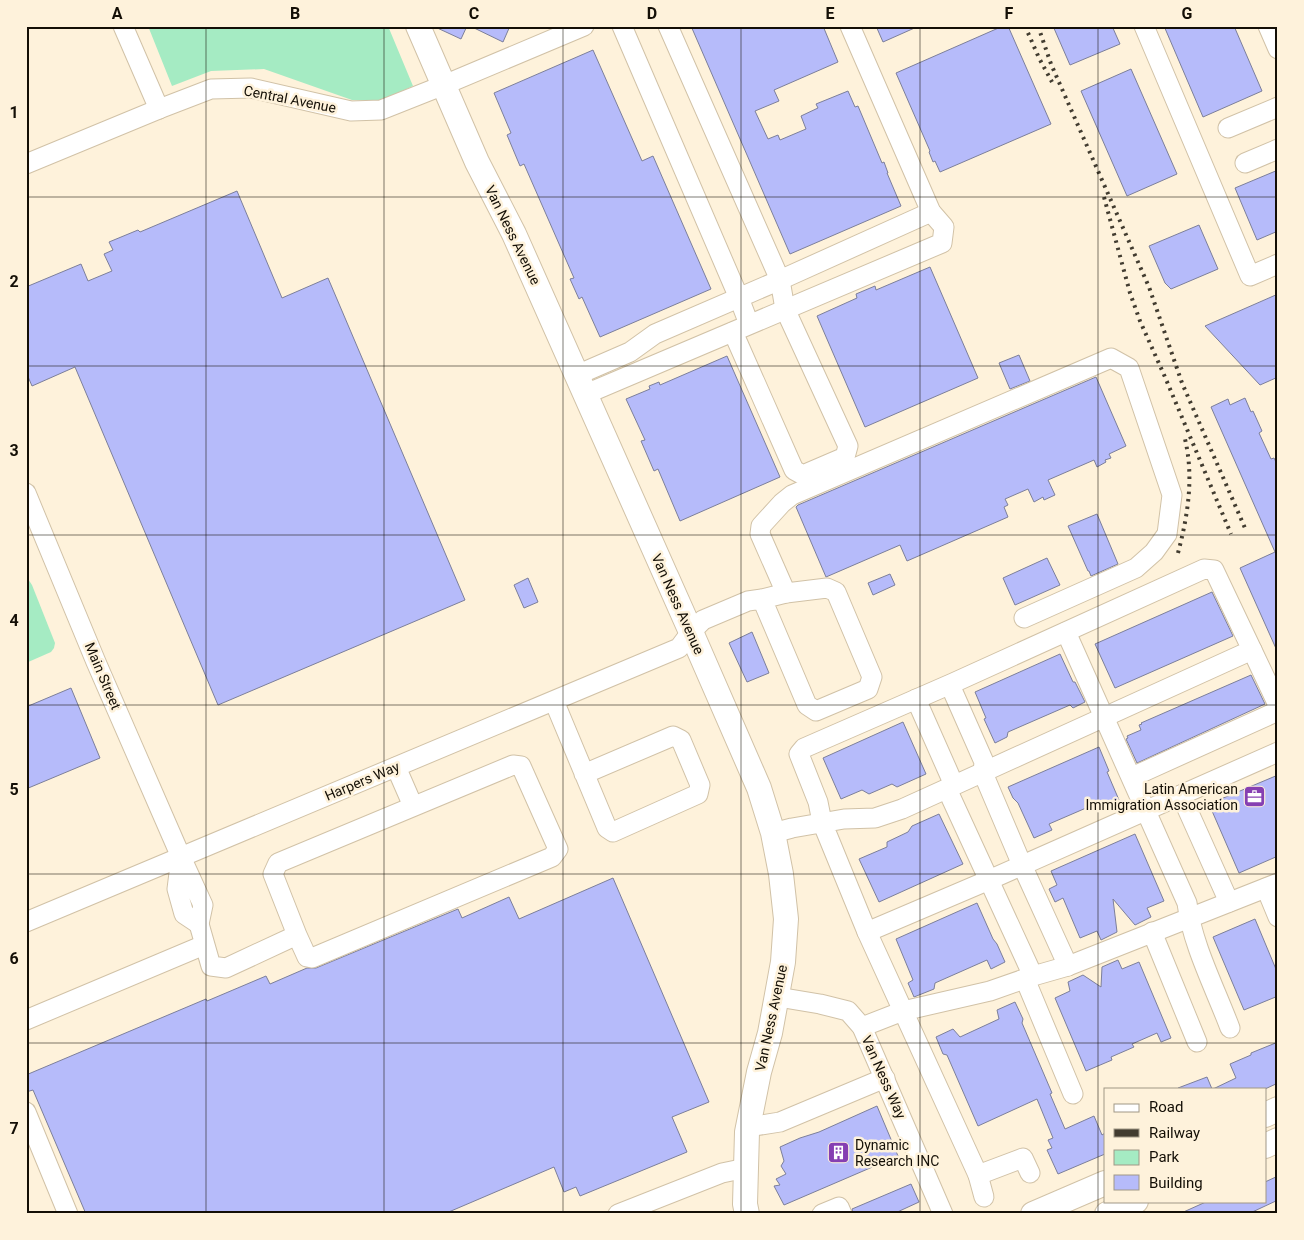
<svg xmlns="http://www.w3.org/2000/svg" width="1304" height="1240" viewBox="0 0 1304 1240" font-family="Roboto,sans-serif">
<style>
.green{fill:#a5ebc3}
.building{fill:#b6bbfa;stroke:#7c7f9a}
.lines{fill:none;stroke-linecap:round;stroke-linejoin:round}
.minor-casing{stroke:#d1c2a7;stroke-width:21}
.major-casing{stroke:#d1c2a7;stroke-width:26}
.minor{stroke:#fff;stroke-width:19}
.major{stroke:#fff;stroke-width:24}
.rail{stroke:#423c30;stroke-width:4;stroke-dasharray:2.5 5;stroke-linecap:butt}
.grid{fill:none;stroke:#140f06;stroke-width:1;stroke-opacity:0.55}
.labels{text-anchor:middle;stroke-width:5;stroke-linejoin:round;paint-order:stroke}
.street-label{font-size:14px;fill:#140f06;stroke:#fef2db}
.poi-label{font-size:14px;fill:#140f06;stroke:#fef2db;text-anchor:end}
.neatline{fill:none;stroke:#140f06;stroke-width:2}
.grid-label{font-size:16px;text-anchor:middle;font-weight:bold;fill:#140f06}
</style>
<rect width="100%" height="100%" fill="#fef2db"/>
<g class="green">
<path d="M148 26H388L413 86 381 101 352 100 264 69 211 71 172 86Z"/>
<path d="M26 576 32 585 55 643 54 648 51 652 26 663Z"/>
</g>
<g class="building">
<path d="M433 26H467L461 39Z"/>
<path d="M470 26H510L503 42Z"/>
<path d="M691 26H823L838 62 774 90 779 101 755 111 768 139 778 135 780 140 806 129 801 116 818 108 816 104 848 91 855 107 858 106 882 163 884 162 888 173H887L901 206 790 254Z"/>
<path d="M876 26H919L883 42Z"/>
<path d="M1003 26H1008L1051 124 940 172 935 161 933 162 929 152 930 151 896 73Z"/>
<path d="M1053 26H1112L1120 44 1070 65Z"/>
<path d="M1164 26H1234L1262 91 1203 117Z"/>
<path d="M593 50 642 161 653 156 711 289 600 337 582 297 579 299 570 279 574 278 524 164 520 166 507 135 511 133 494 93Z"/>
<path d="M1131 69 1177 174 1127 196 1081 91Z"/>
<path d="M1278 170V231L1257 240 1235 188Z"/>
<path d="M237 191 282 298 328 278 465 600 218 705 75 367 32 386 26 372V287L81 264 88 281 112 271 104 254 113 250 109 242 138 230 140 232Z"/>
<path d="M1199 225 1218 269 1171 289 1165 283 1149 246Z"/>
<path d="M930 267 978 378 865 427 817 316 857 298 856 294 875 286 876 290Z"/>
<path d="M1278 294V377L1260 385 1205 326Z"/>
<path d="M1019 355 1030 381 1010 389 999 363Z"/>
<path d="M727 356 780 477 680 521 658 469 654 471 641 441 645 440 626 399 650 389 649 386 659 382 660 385Z"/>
<path d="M1096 377 1126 446 1109 454 1111 458 1105 460 1106 462 1097 467 1094 460 1048 480 1055 495 1044 500 1043 497 1034 502 1028 489 1005 499 1008 505 1004 507 1008 517 907 561 900 545 826 577 796 507 798 505Z"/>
<path d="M1245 398 1251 412 1253 411 1262 431 1259 433 1271 459 1274 458 1278 466V653L1240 568 1275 552 1211 407 1228 399 1230 405Z"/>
<path d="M1097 514 1118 564 1091 576 1089 571H1088L1068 526Z"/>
<path d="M1047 558 1060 585 1015 605 1003 578Z"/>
<path d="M890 574 895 585 873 595 868 583Z"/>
<path d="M528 578 538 602 524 608 514 585Z"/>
<path d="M1212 592 1233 636 1115 688 1095 644Z"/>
<path d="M752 632 769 673 747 682 729 643Z"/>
<path d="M1060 654 1073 682H1075L1085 702 1073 708 1070 705 1008 732 1007 737 995 743 984 719 986 718 975 692Z"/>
<path d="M1251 675 1265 704 1137 763 1126 739 1128 738 1127 736 1141 730 1139 725 1142 724 1141 723Z"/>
<path d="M71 688 100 758 26 789V707Z"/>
<path d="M903 722 926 774 897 787 892 784 869 794 862 790 841 799 823 758Z"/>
<path d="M1099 747 1109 771 1107 772 1119 800 1095 810 1093 805 1049 824 1052 830 1034 838 1018 803 1013 798 1008 787Z"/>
<path d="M1278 775V856L1239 873 1209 804Z"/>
<path d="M939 814 963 864 879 902 859 859 887 847V842L908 832 912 826Z"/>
<path d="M1135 834 1164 901 1147 908 1151 917 1135 925 1113 899 1117 932 1101 940 1097 931 1080 938 1063 898 1055 902 1049 889 1057 885 1051 871Z"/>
<path d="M613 878 709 1102 672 1117 687 1152 580 1196 576 1187 564 1192 554 1167 444 1214H86L33 1090 26 1092V1075L206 999 207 1001 266 976 270 984 307 968H316L458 909 462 918 509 897 519 919Z"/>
<path d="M977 903 993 939 997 944 1005 962 991 969 987 960 935 983 934 989 914 997 908 983 913 980 896 939Z"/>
<path d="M1255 919 1278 974V996L1244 1010 1213 937Z"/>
<path d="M1118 960 1122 969 1139 962 1171 1038 1161 1042 1157 1033 1132 1044 1134 1047 1111 1057 1112 1060 1086 1071 1055 998 1070 991 1068 982 1083 975 1101 987 1102 967Z"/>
<path d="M1015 1002 1023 1019 1022 1023 1052 1093 1050 1094 1065 1129 1094 1116 1102 1135 1105 1133V1154L1058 1174 1047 1150 1052 1148 1048 1140 1053 1138 1037 1099 978 1126 947 1055 943 1054 936 1037 953 1029 960 1037 999 1019 997 1010Z"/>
<path d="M1278 1042V1083L1265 1089H1213L1236 1078 1230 1064 1251 1055V1053Z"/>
<path d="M1207 1077 1212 1089H1178V1088Z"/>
<path d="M877 1106 898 1156 784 1205 774 1186 780 1185 776 1179 786 1174 781 1166 784 1161 780 1147 800 1138 819 1132Z"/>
<path d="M1278 1176V1200L1248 1214H1179L1208 1201H1265V1182Z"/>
<path d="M911 1184 919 1202 893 1214H853L852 1209Z"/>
</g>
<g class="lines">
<defs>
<g id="minor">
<path d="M123 26 159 109"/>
<path d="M622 26 739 298 749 324"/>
<path d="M668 26 780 280 931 212"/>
<path d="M1144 26 1250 276 1278 264"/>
<path d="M1268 26 1278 49"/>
<path d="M1228 128 1278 107"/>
<path d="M1245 163 1278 149"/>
<path d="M26 164 159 109 211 89 251 88 351 111 381 110 444 85 584 26"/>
<path d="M577 375 630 352 655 334 780 280 785 309 848 446 845 457 803 475 794 470 733 332"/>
<path d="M586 394 942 243 944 227 931 212 850 26"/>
<path d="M26 493 96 662 181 857 203 905 199 924 184 914 177 889 181 857"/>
<path d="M786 593 760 534 761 526 782 503 792 495 1111 358 1129 368 1172 495 1167 534 1154 552 1136 568 1024 618"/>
<path d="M1066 632 1187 903C1192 944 1215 988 1230 1028"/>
<path d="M1252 650 1278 705"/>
<path d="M950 685 984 762 983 773 1022 865 1068 966"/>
<path d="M916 699 954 785"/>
<path d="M554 701 607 828 613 832 698 794 700 785 681 740 673 736 584 774"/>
<path d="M396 767 413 806"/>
<path d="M1132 777 1278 711"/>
<path d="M947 789 1033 976"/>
<path d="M1181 795 1229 902"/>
<path d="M773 833 792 828 844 819 875 818 902 809 1252 650 1214 570 1204 569 953 683 804 748 799 754 818 802 822 822 867 932 978 1175 1023 1158 1030 1173"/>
<path d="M1266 888 1278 917"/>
<path d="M26 922 679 648 691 632 703 620 748 601 762 599 786 593 827 588 836 592 872 677 868 689 816 711 807 705 762 599"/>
<path d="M199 924 211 966 226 968 297 935 307 957 312 958 552 857 558 849 521 766 513 765 278 863 273 874 297 935"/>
<path d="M867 932 989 880 1278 752"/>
<path d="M1152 932 1197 1042"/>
<path d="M1025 979 1073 1094"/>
<path d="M778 997 820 1004 848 1011 862 1027 943 1214"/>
<path d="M26 1020 204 945"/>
<path d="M862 1027 903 1011 990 991 1033 976 1068 966 1278 883"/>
<path d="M26 1112 68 1214"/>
<path d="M748 1127 780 1122 885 1078"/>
<path d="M978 1175 984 1197"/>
<path d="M618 1214 722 1173 746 1168"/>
<path d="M822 1214 839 1207 842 1214"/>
</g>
<g id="major">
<path d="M418 26 477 162 514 234 691 632 759 788 773 833 781 874 786 919 783 962 770 1033 759 1072 747 1132 745 1204 747 1214"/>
<path d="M1265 1115 1278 1109"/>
<path d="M1265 1146 1278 1140"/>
<path d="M1033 1214 1105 1183"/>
<path d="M1107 1214 1136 1201"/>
</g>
</defs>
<use href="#minor" class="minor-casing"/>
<use href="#major" class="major-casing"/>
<use href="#minor" class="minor"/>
<use href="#major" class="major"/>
<g class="rail">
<path d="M1025 26 1039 58 1052 82"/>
<path d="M1038 26 1051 64 1149 287 1182 383 1245 528"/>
<path d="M1104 197 1130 293 1140 321 1165 377 1231 534"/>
<path d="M1178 553C1188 515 1194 477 1185 439"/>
</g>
</g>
<path class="grid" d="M206 26V1214M384 26V1214M563 26V1214M741 26V1214M920 26V1214M1098 26V1214M26 197H1278M26 366H1278M26 535H1278M26 705H1278M26 874H1278M26 1043H1278"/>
<defs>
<symbol id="office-square" viewBox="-11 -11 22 22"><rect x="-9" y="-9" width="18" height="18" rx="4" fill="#863fb2" stroke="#fef2db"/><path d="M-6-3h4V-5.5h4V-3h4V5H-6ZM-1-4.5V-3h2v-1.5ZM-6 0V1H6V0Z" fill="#fff"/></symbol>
<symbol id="building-square" viewBox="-11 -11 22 22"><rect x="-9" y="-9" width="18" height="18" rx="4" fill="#863fb2" stroke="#fef2db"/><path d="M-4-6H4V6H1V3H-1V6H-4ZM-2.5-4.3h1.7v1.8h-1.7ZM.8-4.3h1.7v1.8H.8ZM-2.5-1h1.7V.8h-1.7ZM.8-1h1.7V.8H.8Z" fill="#fff"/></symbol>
</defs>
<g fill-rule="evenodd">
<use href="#office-square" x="1242" y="784" width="25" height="25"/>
<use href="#building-square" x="826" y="1140" width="25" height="25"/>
</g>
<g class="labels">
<g class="street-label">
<text transform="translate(290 99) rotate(11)" y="5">Central Avenue</text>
<text transform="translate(513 235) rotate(64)" y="5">Van Ness Avenue</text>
<text transform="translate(678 604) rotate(66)" y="5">Van Ness Avenue</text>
<text transform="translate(103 676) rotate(67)" y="5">Main Street</text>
<text transform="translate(362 781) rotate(-23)" y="5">Harpers Way</text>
<text transform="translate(771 1018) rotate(-78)" y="5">Van Ness Avenue</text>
<text transform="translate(884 1077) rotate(66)" y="5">Van Ness Way</text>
</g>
<g class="poi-label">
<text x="1238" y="794">Latin American<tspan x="1238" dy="16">Immigration Association</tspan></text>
<text x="855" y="1150" text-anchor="start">Dynamic<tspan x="855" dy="16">Research INC</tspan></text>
</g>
</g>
<rect width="1304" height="1240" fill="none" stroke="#fef2db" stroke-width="55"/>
<rect x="1104" y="1088" width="162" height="115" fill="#fef2db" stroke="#a09786"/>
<rect x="1114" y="1104" width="25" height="8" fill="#ffffff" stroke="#a09786"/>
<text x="1149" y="1112" font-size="15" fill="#140f06">Road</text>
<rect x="1114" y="1129" width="25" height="8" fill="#423c30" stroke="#a09786"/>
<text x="1149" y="1138" font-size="15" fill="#140f06">Railway</text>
<rect x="1114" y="1150" width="25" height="15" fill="#a5ebc3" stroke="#a09786"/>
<text x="1149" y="1162" font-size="15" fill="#140f06">Park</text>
<rect x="1114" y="1175" width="25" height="15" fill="#b6bbfa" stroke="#a09786"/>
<text x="1149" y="1188" font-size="15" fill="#140f06">Building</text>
<rect x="28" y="28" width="1248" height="1184" class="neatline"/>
<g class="grid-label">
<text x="117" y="19">A</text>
<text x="295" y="19">B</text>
<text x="474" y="19">C</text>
<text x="652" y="19">D</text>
<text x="830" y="19">E</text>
<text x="1009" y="19">F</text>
<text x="1187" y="19">G</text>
<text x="14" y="118">1</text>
<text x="14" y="287">2</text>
<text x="14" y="456">3</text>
<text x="14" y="626">4</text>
<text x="14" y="795">5</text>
<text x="14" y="964">6</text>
<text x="14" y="1134">7</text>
</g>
</svg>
